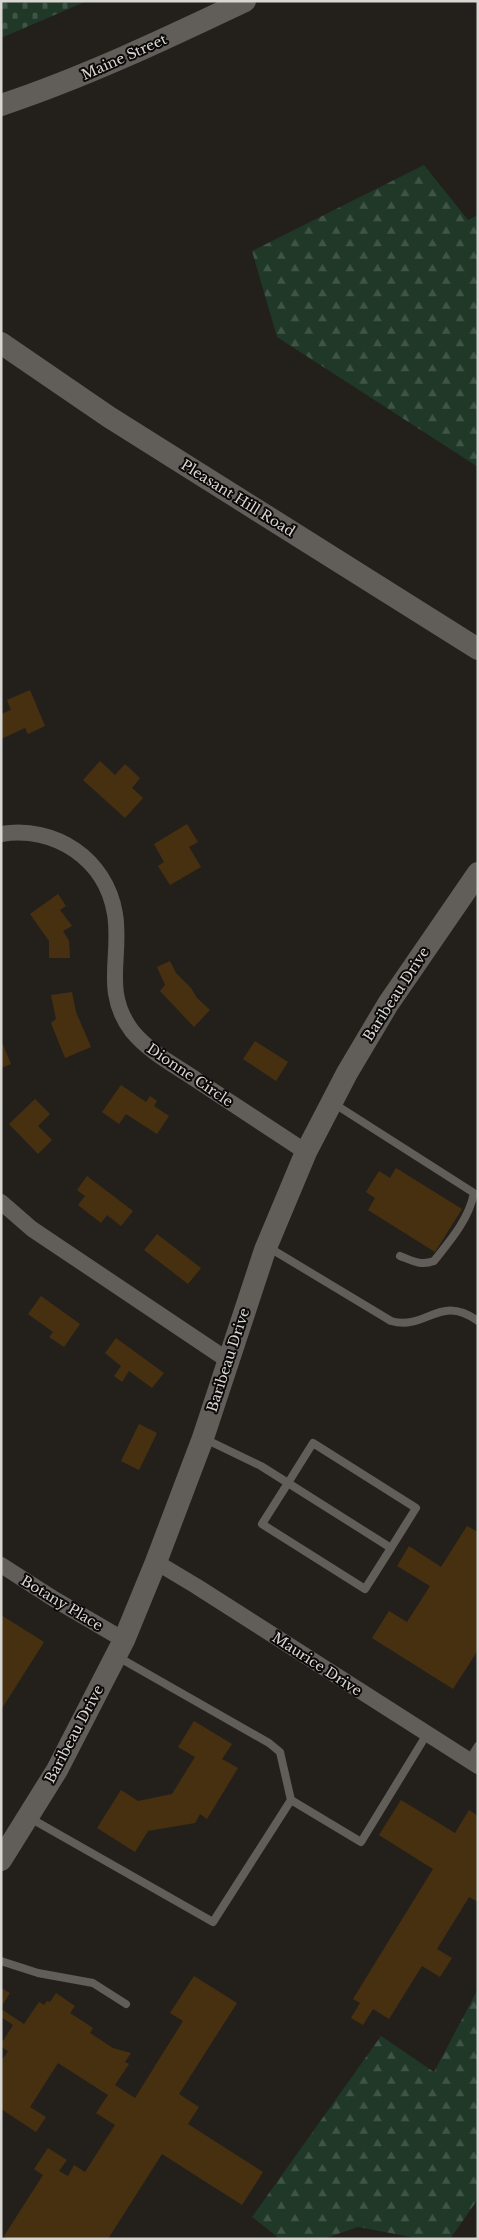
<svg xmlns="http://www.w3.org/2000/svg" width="479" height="2240" viewBox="0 0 479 2240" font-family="'Libre Baskerville',serif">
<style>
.forest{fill:url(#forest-firs)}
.cemetery{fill:url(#cemetery-stones)}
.building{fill:#473010}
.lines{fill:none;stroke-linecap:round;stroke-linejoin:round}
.lane{stroke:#615d59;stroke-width:8}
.street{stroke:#615d59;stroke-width:16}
.secondary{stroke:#615d59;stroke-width:22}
.labels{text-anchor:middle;stroke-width:4;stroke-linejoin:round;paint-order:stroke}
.street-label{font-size:14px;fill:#d9d7d4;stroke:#0b0a08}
</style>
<defs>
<pattern id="forest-firs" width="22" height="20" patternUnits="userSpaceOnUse" patternTransform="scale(1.25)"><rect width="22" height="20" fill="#1f3828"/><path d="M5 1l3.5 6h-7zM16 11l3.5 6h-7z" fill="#3f5446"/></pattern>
<pattern id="cemetery-stones" width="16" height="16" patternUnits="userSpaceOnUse" patternTransform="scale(1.25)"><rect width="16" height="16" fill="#1f3828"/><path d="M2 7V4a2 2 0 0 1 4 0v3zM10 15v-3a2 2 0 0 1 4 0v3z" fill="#3f5446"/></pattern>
</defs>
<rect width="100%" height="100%" fill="#23201c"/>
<g class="forest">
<path d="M424 165 468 220 478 215V467L277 337 252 251Z"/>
<path d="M478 1989V2199L450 2239H422L358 2227 323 2239H280L252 2217 381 2036 434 2072Z"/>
</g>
<path class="cemetery" d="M1 1H87L1 38Z"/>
<g class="building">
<path d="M30 690 45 726 28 734 25 728 1 739V714L11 710 7 700Z"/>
<path d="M100 761 115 775 125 764 140 778 132 788 143 798 125 818 83 780Z"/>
<path d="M187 824 198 842 189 847 201 867 170 885 158 866 164 862 154 844Z"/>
<path d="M58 894 66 906 60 910 72 926 63 931 69 941 70 958H49V941L30 914Z"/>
<path d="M170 961 176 973 191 988 197 998 210 1010 194 1027 160 991 165 985 157 967Z"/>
<path d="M72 992 76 1012 91 1047 65 1058 51 1023 56 1019 51 995Z"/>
<path d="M1 1040 11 1064 1 1068Z"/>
<path d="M255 1041 288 1062 276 1081 243 1059Z"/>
<path d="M121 1085 146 1102 150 1096 157 1101 154 1106 169 1116 157 1134 126 1114 119 1124 102 1112Z"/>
<path d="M35 1099 50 1114 38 1126 52 1140 38 1154 9 1124Z"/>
<path d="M396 1168 462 1209 435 1252 368 1210 375 1198 366 1192 379 1171 390 1178Z"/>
<path d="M87 1176 133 1211 121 1226 107 1215 101 1223 78 1205 85 1196 77 1190Z"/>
<path d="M157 1234 201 1268 188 1284 144 1250Z"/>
<path d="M41 1296 80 1324 64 1347 49 1337 53 1332 28 1314Z"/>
<path d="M116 1338 164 1373 152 1388 129 1371 122 1382 114 1376 121 1366 105 1353Z"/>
<path d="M139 1424 157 1433 139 1470 121 1461Z"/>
<path d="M467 1526 478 1532V1650L453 1689 372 1638 389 1611 407 1622 430 1586 397 1566 409 1546 441 1567Z"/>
<path d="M1 1615 44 1642 1 1710Z"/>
<path d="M194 1721 232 1744 222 1759 238 1768 207 1819 200 1814 195 1823 148 1831 135 1852 97 1828 121 1790 138 1801 172 1794 195 1757 178 1747Z"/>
<path d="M401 1800 455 1833 469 1810 478 1816V1902L469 1897 437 1949 452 1958 440 1977 422 1966 389 2019 373 2009 363 2025 351 2018 360 2003 353 1999 433 1869 379 1835Z"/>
<path d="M194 1976 237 2003 179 2094 199 2107 188 2124 263 2172 242 2205 162 2154 108 2239H8L4 2236 43 2175 34 2169 48 2148 67 2160 59 2171 68 2176 74 2165 85 2172 115 2125 96 2113 108 2095 58 2063 30 2107 46 2117 36 2132 1 2109V2061L8 2051 1 2047V2040L3 2041 13 2025 1 2017V2009L24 2024 39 2002 44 2005 47 2001 50 2002 56 1993 75 2006 70 2013 93 2028 90 2033 113 2048 131 2053 125 2062 129 2064 115 2085 135 2098 183 2021 170 2013Z"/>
<path d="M1 1988 10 1993 1 2007Z"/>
</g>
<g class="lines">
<g class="lane">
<path d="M333 1103 474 1193C469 1219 450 1241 434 1261 421 1266 413 1261 400 1256"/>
<path d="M268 1247 391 1321C427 1331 439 1293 478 1321"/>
<path d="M205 1439 261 1466 288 1483 262 1524 365 1589 391 1548 288 1483 313 1443 416 1508 391 1548"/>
<path d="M469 1760 478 1746"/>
<path d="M291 1800 361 1842 427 1734"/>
<path d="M30 1818 213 1922 291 1800 280 1752 269 1743 118 1657"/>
<path d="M1 1961 38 1973 93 1983 126 2004"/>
</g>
<g class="street">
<path d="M1 834C55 825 106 859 115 914 122 957 102 991 132 1031 149 1052 176 1066 198 1081 234 1105 270 1128 306 1152"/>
<path d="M1 1202 32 1229 229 1361"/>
<path d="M156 1562 196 1586 478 1766"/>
<path d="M1 1565 54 1599 124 1640"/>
</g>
<g class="secondary">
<path d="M1 105C85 77 165 39 245 1"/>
<path d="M1 343 109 417 478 649"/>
<path d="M1 1860 57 1770 124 1640 156 1562 203 1438 265 1250 306 1152 347 1073 388 1004 478 873"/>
</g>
</g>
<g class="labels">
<g class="street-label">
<text transform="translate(124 57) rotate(-24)" y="5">Maine Street</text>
<text transform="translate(238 498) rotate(32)" y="5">Pleasant Hill Road</text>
<text transform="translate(396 994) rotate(-57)" y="5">Baribeau Drive</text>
<text transform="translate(190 1075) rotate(34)" y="5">Dionne Circle</text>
<text transform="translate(228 1360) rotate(-72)" y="5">Baribeau Drive</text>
<text transform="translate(62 1603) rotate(31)" y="5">Botany Place</text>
<text transform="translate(317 1664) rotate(33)" y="5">Maurice Drive</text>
<text transform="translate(74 1734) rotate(-62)" y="5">Baribeau Drive</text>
</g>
</g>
<rect width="479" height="2240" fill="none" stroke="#d9d7d4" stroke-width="5"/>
</svg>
